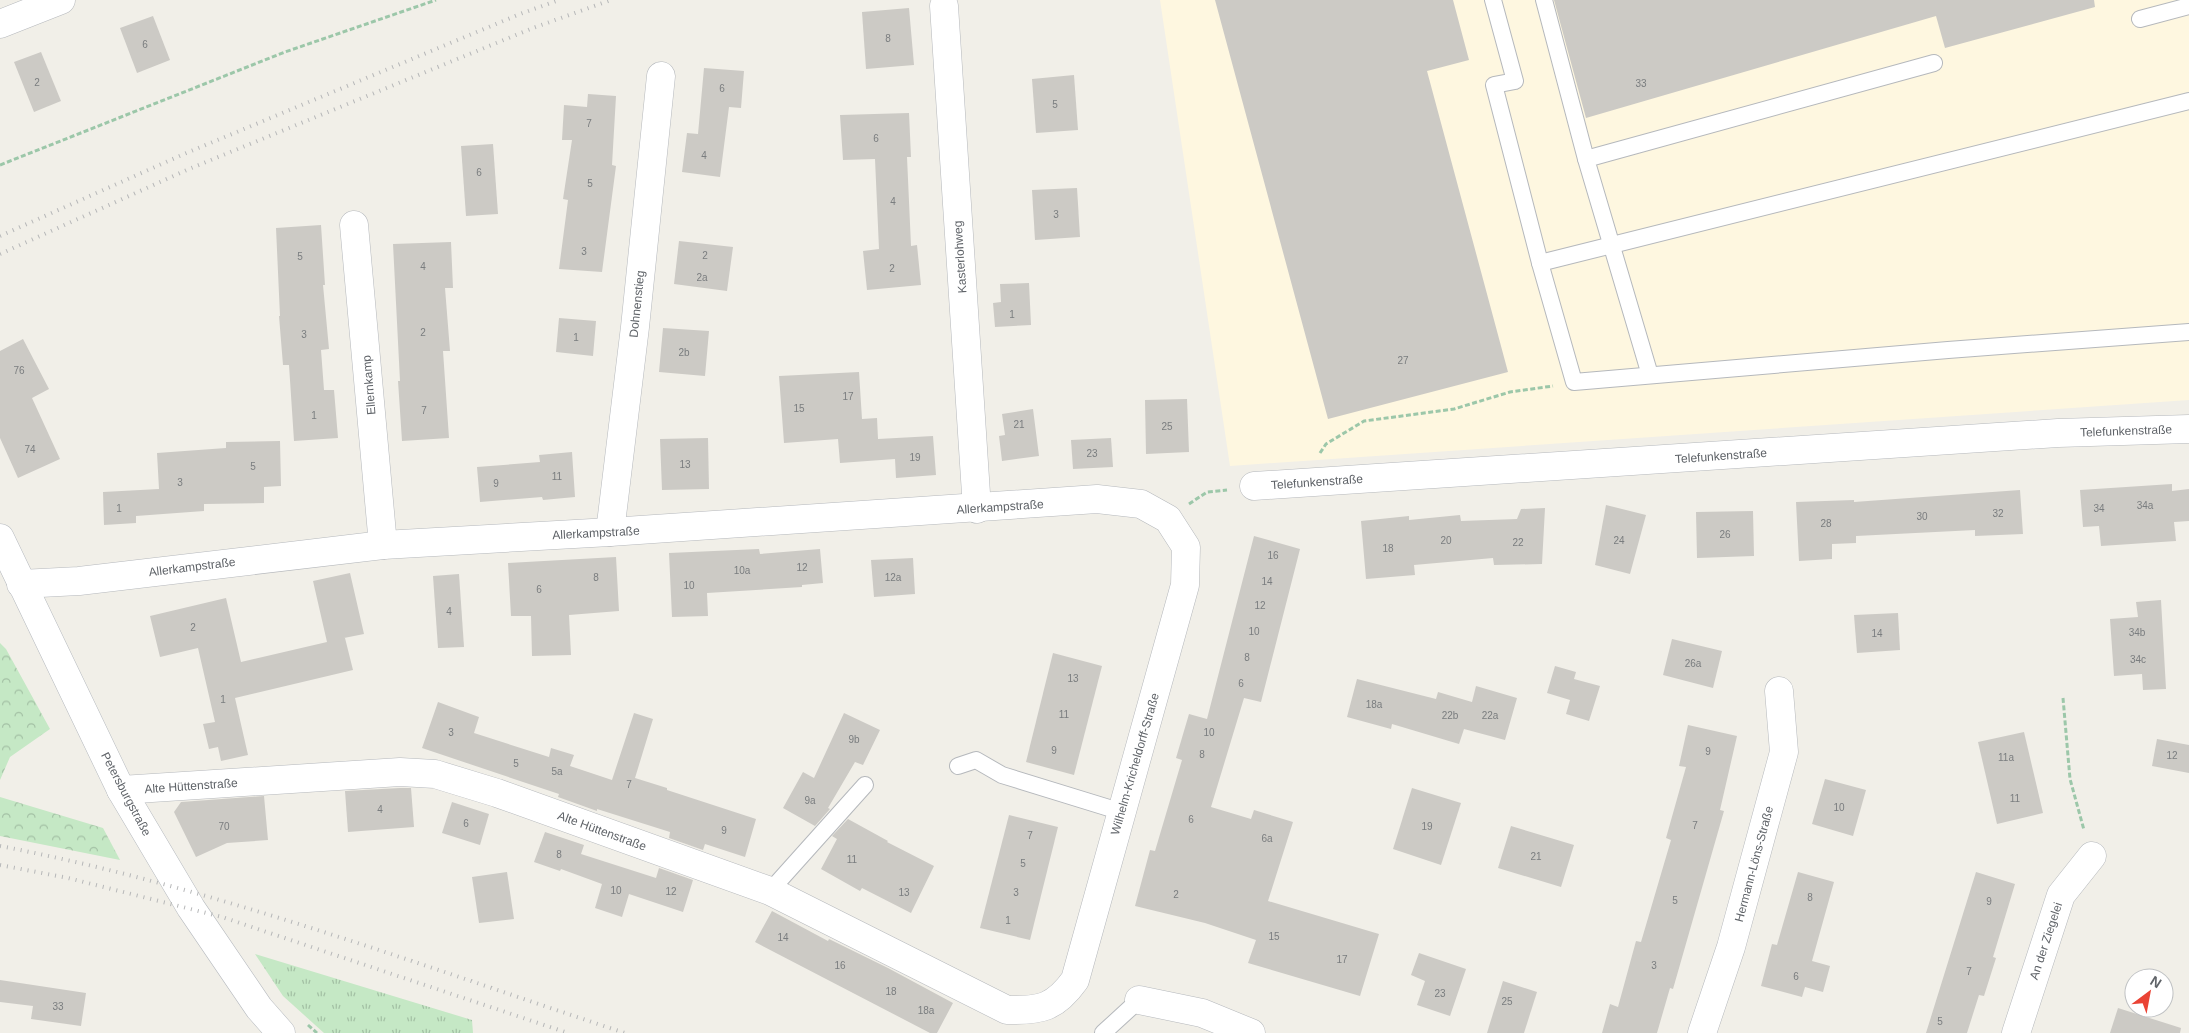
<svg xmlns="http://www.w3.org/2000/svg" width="2189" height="1033" viewBox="0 0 2189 1033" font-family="Arial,sans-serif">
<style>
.commercial{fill:#fef7e0}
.grass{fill:url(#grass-tufts)}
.forest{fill:url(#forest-crowns)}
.building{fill:#cccac5}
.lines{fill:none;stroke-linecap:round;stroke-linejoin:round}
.lane-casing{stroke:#b5b8bc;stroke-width:18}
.street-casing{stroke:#b5b8bc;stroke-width:29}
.secondary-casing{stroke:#b6babf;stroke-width:29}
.path{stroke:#9cc7a9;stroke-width:3;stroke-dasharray:5 2.5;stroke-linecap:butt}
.lane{stroke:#fff;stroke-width:16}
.street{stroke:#fff;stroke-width:28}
.secondary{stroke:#fff;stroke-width:28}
.rail{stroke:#b6b7b8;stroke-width:4;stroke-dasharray:1 6;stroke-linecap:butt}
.labels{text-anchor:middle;stroke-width:4;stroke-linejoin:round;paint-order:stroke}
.number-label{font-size:10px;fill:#7a7d7f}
.street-label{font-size:12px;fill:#5f6368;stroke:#fff}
</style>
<defs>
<pattern id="grass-tufts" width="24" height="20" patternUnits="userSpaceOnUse" patternTransform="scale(1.25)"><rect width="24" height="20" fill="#c5e8c5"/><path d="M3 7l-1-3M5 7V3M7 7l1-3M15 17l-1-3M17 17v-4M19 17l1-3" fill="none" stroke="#a3c0a4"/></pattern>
<pattern id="forest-crowns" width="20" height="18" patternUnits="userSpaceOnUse" patternTransform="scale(1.25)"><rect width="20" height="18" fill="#c5e8c5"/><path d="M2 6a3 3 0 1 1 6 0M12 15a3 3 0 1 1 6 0" fill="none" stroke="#a3c0a4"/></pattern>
</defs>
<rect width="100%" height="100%" fill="#f1efe8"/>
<path class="commercial" d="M1160 0H2189V400L1230 466Z"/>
<path class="grass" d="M255 954 472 1020 473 1033H324L283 996Z"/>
<g class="forest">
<path d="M0 643 6 649 50 729 10 757 0 780Z"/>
<path d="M0 797 103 828 120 860 0 836Z"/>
</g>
<g class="building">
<path d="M1215 0H1453L1469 60 1427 71 1508 372 1328 419Z"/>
<path d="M1554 0H2094L2095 7 1945 48 1936 16 1586 118Z"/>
<path d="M909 8 914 65 866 69 862 12Z"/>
<path d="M153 16 170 60 137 73 120 28Z"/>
<path d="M41 52 61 101 34 112 14 62Z"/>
<path d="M704 68 744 71 741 108 729 107 720 177 682 172 687 133 698 134Z"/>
<path d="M1074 75 1078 130 1036 133 1032 79Z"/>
<path d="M588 94 616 96 612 165 616 166 602 272 559 269 568 200 563 199 572 140H562L564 105 587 107Z"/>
<path d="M909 113 911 157H907L911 246 917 245 921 285 867 290 863 251 879 249 875 159 843 160 840 115Z"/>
<path d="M493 144 498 214 466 216 461 146Z"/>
<path d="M1077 188 1080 237 1035 240 1032 190Z"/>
<path d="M321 225 325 285H323L329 349 321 350 324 390H334L338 438 294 441 289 365H283L279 316H280L276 228Z"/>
<path d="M679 241 733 247 727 291 674 284Z"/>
<path d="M451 242 453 288H445L450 351H443L449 438 402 441 398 381H400L393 244Z"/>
<path d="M1029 283 1031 325 995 327 993 303 1001 302 1000 284Z"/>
<path d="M559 318 596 321 593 356 556 352Z"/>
<path d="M663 328 709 331 705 376 659 372Z"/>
<path d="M23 339 49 389 32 398 60 459 18 478 0 438V351Z"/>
<path d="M859 372 862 419 877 418 878 439 933 436 936 475 896 478 895 459 840 463 838 439 784 443 779 376Z"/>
<path d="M1187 399 1189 452 1146 454 1145 400Z"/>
<path d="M1033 409 1039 456 1002 461 999 436 1005 435 1002 414Z"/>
<path d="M708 438 709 489 662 490 660 439Z"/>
<path d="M1111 438 1113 467 1073 469 1071 440Z"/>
<path d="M280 441 281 486 264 487V503L204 504V511L136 516V523L104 525 103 492 159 489 157 453 226 448V442Z"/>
<path d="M572 452 575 497 543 500 542 497 480 502 477 467 540 462 539 455Z"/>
<path d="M2172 484V491L2189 489V521L2174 522 2176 541 2101 546 2099 526 2083 527 2080 490Z"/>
<path d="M2020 490 2023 534 1975 536V530L1856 536V543L1832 544V559L1799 561 1796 502 1854 500V502Z"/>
<path d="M1606 505 1646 515 1630 574 1595 565Z"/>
<path d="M1545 508 1542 564 1494 565 1493 558 1414 565 1415 575 1366 579 1361 521 1409 516V520L1460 515 1461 521 1517 519 1521 509Z"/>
<path d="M1753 511 1754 556 1697 558 1696 512Z"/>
<path d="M1254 536 1300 549 1261 702 1244 698 1211 807 1251 819 1254 810 1293 822 1268 901 1379 934 1360 996 1248 963 1256 940 1205 923 1135 906 1150 850 1155 851 1182 760 1176 758 1189 714 1207 719Z"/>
<path d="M759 549 760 554 820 549 823 583 802 585V587L707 593 708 616 672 617 669 553Z"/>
<path d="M616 557 619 611 569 615 571 655 532 656 531 616H511L508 563Z"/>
<path d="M913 558 915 594 874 597 871 560Z"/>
<path d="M350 573 364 634 344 638H345L353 670 235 698 248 755 221 761 218 747 209 749 203 724 215 722 198 648 160 657 150 616 226 598 241 662 327 642 313 581Z"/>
<path d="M459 574 464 647 438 648 433 576Z"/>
<path d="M2161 600 2166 689 2143 690 2142 674 2114 676 2110 619 2138 617 2136 602Z"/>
<path d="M1898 613 1900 650 1857 653 1854 615Z"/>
<path d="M1672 639 1722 651 1713 688 1663 675Z"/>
<path d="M1053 653 1102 666 1074 775 1026 762Z"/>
<path d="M1555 666 1576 672 1574 679 1600 686 1589 721 1566 714 1570 700 1547 693Z"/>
<path d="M1357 679 1436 699 1438 692 1472 702 1476 686 1517 698 1505 740 1464 729 1459 744 1392 724 1391 729 1347 717Z"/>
<path d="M438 702 479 717 474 733 549 757 551 748 574 755 570 766 612 780 634 713 653 719 635 778 667 788V790L756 819 745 857 705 844 703 850 669 838 670 832 597 809V811L558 797 559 794 422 748Z"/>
<path d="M844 713 880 730 863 765 855 762 828 808 830 809 815 826 783 808 803 772 814 778Z"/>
<path d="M1688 725 1737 736 1720 810 1724 811 1673 989 1670 988 1657 1033H1602L1610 1004 1618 1007 1636 941 1641 942 1671 840 1666 838 1686 767 1679 766Z"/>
<path d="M2024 732 2043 813 1997 824 1978 742Z"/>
<path d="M2157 739 2189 745V773L2152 766Z"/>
<path d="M1825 779 1866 790 1853 836 1812 824Z"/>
<path d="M400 788H411L414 827 348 832 345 791Z"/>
<path d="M1412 788 1461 803 1441 865 1393 849Z"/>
<path d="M264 796 268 840 227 843 196 857 174 812 181 802Z"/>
<path d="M452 802 489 814 480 845 442 833Z"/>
<path d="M1009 815 1058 827 1030 940 980 928Z"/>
<path d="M848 819 888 841 887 842 934 866 911 913 862 888 860 891 821 869 837 839 832 836Z"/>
<path d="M1511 826 1574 845 1561 887 1498 868Z"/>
<path d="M545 832 584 845 581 854 656 878 659 868 693 880 683 912 629 894 622 917 595 908 602 884 561 869 560 871 534 862Z"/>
<path d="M507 872 514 919 479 923 472 877Z"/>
<path d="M1798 872 1834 882 1812 961 1830 966 1823 992 1805 987 1802 997 1761 986 1772 944 1777 945Z"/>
<path d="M1976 872 2015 884 1993 957 1996 958 1984 996 1979 995 1967 1033H1926Z"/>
<path d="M772 911 828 941 829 939 888 968 953 1003 937 1033H930L755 942Z"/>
<path d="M1419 953 1466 969 1450 1016 1417 1005 1425 981 1411 975Z"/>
<path d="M0 980 86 993 81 1026 31 1019 33 1006 0 1002Z"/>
<path d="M1503 981 1537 992 1524 1033H1487Z"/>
<path d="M2118 1008 2181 1028 2180 1033H2110Z"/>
</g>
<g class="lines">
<defs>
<g id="lane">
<path d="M1493 0 1515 81 1494 85 1540 263 1574 382 1948 350 2189 332"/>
<path d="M1544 0 1586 159"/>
<path d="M2140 19 2189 6"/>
<path d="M1540 263 2189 101"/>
<path d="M1650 375 1586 159 1934 63"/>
<path d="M958 766 976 760 1002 775 1122 812"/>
<path d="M770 891 865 785"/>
<path d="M1103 1033 1139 1000"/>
</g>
<g id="street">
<path d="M944 6 977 509"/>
<path d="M0 24 61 0"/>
<path d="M354 225 383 545"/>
<path d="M1254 486 2058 433 2189 429"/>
<path d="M610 532 635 327 661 76"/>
<path d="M21 584 79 581 383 545 610 532 1097 499 1141 504 1168 519 1186 547 1185 585 1075 980C1055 1008 1040 1011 1007 1010L770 891 497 793 435 774 400 772 121 790"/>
<path d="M1139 1000 1202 1013 1251 1033"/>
<path d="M1702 1033 1731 947 1784 752 1779 691"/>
<path d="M2016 1033 2061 895 2092 856"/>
</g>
<path id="secondary" d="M0 538 121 790 191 908 259 1008 281 1033"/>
</defs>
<use href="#lane" class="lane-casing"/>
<use href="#street" class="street-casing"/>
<use href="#secondary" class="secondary-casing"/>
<g class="path">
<path d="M0 165 285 52 436 0"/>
<path d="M1320 453 1326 444 1364 421 1454 409 1510 392 1553 386"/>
<path d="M1189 504 1207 492 1227 490"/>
<path d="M2063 698 2070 779 2084 830"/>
<path d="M308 1025 317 1033"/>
</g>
<use href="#lane" class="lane"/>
<use href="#street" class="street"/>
<use href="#secondary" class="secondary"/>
<g class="rail">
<path d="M0 236 184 154 520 14 559 0"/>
<path d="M0 254 189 169 533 28 611 0"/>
<path d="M0 846C214 887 419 965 625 1033"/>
<path d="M0 865 68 878 222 917 568 1033"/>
</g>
</g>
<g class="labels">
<g class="number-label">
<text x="888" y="42">8</text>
<text x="145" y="48">6</text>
<text x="37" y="86">2</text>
<text x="1641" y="87">33</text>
<text x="722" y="92">6</text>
<text x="1055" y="108">5</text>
<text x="589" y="127">7</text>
<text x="876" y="142">6</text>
<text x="704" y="159">4</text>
<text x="479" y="176">6</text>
<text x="590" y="187">5</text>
<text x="893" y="205">4</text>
<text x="1056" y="218">3</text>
<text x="584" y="255">3</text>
<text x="705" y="259">2</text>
<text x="300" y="260">5</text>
<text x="423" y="270">4</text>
<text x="892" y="272">2</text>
<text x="702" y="281">2a</text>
<text x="1012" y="318">1</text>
<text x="423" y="336">2</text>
<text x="304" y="338">3</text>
<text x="576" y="341">1</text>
<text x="684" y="356">2b</text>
<text x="1403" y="364">27</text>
<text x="19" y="374">76</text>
<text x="848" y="400">17</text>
<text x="799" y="412">15</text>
<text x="424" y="414">7</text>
<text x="314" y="419">1</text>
<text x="1019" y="428">21</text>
<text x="1167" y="430">25</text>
<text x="30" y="453">74</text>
<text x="1092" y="457">23</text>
<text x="915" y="461">19</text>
<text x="685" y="468">13</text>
<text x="253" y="470">5</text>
<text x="557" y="480">11</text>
<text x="180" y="486">3</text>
<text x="496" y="487">9</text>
<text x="2145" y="509">34a</text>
<text x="119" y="512">1</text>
<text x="2099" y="512">34</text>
<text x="1998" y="517">32</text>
<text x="1922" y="520">30</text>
<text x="1826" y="527">28</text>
<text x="1725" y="538">26</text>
<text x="1446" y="544">20</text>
<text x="1619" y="544">24</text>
<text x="1518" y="546">22</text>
<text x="1388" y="552">18</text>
<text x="1273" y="559">16</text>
<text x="802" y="571">12</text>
<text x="742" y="574">10a</text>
<text x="596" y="581">8</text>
<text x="893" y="581">12a</text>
<text x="1267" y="585">14</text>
<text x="689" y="589">10</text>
<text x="539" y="593">6</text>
<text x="1260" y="609">12</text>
<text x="449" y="615">4</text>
<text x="193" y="631">2</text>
<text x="1254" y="635">10</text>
<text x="2137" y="636">34b</text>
<text x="1877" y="637">14</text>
<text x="1247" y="661">8</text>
<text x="2138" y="663">34c</text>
<text x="1693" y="667">26a</text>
<text x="1073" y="682">13</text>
<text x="1241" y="687">6</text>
<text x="223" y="703">1</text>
<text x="1374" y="708">18a</text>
<text x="1064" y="718">11</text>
<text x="1450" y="719">22b</text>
<text x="1490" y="719">22a</text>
<text x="451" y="736">3</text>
<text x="1209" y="736">10</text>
<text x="854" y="743">9b</text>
<text x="1054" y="754">9</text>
<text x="1708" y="755">9</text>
<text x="1202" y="758">8</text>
<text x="2172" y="759">12</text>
<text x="2006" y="761">11a</text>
<text x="516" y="767">5</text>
<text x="557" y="775">5a</text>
<text x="629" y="788">7</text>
<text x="2015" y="802">11</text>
<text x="810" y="804">9a</text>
<text x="1839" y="811">10</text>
<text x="380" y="813">4</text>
<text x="1191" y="823">6</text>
<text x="466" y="827">6</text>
<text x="1695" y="829">7</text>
<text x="224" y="830">70</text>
<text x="1427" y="830">19</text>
<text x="724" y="834">9</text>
<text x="1030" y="839">7</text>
<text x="1267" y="842">6a</text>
<text x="559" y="858">8</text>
<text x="1536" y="860">21</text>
<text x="852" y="863">11</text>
<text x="1023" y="867">5</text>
<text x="616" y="894">10</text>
<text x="671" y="895">12</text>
<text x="904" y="896">13</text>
<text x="1016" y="896">3</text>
<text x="1176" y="898">2</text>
<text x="1810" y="901">8</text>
<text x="1675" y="904">5</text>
<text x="1989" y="905">9</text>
<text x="1008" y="924">1</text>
<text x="1274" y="940">15</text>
<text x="783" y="941">14</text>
<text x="1342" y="963">17</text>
<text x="840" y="969">16</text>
<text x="1654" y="969">3</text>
<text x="1969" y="975">7</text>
<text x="1796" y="980">6</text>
<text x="891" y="995">18</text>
<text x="1440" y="997">23</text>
<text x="1507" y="1005">25</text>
<text x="58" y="1010">33</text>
<text x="926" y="1014">18a</text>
<text x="1940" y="1025">5</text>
</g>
<g class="street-label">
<text transform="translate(960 257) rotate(-94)" y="4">Kasterlohweg</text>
<text transform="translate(637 304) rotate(-84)" y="4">Dohnenstieg</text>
<text transform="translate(369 385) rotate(-95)" y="4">Ellernkamp</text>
<text transform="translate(2126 431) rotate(-2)" y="4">Telefunkenstraße</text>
<text transform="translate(1721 456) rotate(-4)" y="4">Telefunkenstraße</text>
<text transform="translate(1317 482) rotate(-4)" y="4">Telefunkenstraße</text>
<text transform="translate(1000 507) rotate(-4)" y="4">Allerkampstraße</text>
<text transform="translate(596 533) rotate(-3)" y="4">Allerkampstraße</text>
<text transform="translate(192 567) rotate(-7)" y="4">Allerkampstraße</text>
<text transform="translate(1135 764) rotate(-74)" y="4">Wilhelm-Kricheldorff-Straße</text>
<text transform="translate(191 786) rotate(-4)" y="4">Alte Hüttenstraße</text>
<text transform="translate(126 794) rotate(62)" y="4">Petersburgstraße</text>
<text transform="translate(602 831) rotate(20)" y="4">Alte Hüttenstraße</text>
<text transform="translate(1754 864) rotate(-75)" y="4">Hermann-Löns-Straße</text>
<text transform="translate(2046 941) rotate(-72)" y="4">An der Ziegelei</text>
</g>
</g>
<g transform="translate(2149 993) rotate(32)"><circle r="24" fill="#ffffff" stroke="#bfc1c3"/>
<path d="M0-4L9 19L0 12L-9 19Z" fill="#ea4335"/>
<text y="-8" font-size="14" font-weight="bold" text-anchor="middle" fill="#5f6368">N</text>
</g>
</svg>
